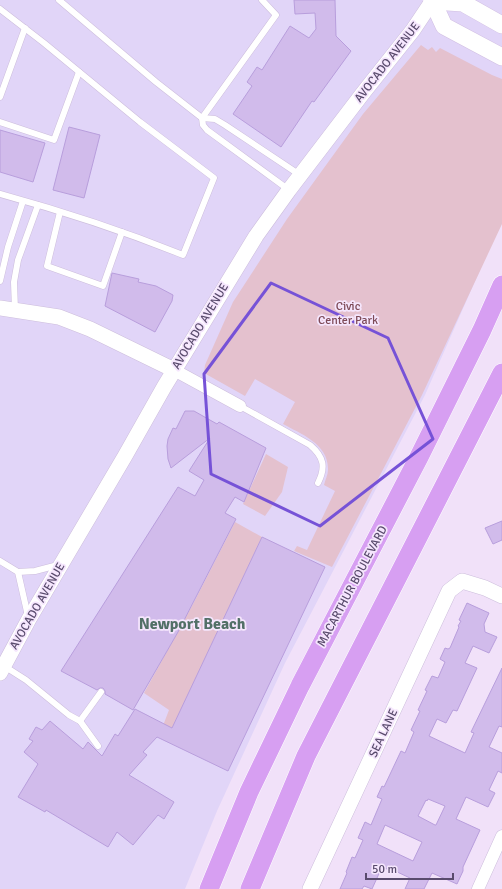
<svg xmlns="http://www.w3.org/2000/svg" width="502" height="889" viewBox="0 0 502 889" font-family="Signika,sans-serif">
<style>
.commercial{fill:#e1d5f8}
.green{fill:#e4c1ce}
.building{fill:#d1bbeb;stroke:#b89edc;fill-rule:evenodd}
.lines{fill:none;stroke-linecap:round;stroke-linejoin:round}
.service-casing{stroke:#cdbedc;stroke-width:7}
.minor-casing{stroke:#cdbedc;stroke-width:13}
.tertiary-casing{stroke:#cdbedc;stroke-width:16}
.secondary-casing{stroke:#d1bfe2;stroke-width:18}
.primary-casing{stroke:#fff;stroke-width:20}
.service{stroke:#fff;stroke-width:6}
.minor{stroke:#fff;stroke-width:12}
.tertiary{stroke:#fff;stroke-width:15}
.secondary{stroke:#fff;stroke-width:17}
.primary{stroke:#d79ff2;stroke-width:19}
.marked{fill:none;stroke:#7652d7;stroke-width:3;stroke-linejoin:round}
.labels{text-anchor:middle;stroke-width:3.5;stroke-linejoin:round;paint-order:stroke}
.street-label{font-size:12px;fill:#594b6d;stroke:#f5e6fd}
.park-label{font-size:12px;fill:#7d4a57;stroke:#f5e6fd}
.district-label{font-size:16px;font-weight:bold;fill:#527067;stroke:#f5e6fd}
</style>
<rect width="100%" height="100%" fill="#f1e1f9"/>
<path class="commercial" d="M0 0H502V220L425 395 285 663 217 811 185 889H0Z"/>
<g class="green">
<path d="M421 45 428 50 432 47 436 52 440 48 492 75 502 79V224L422 395 332 567 294 551 297 546 307 550 335 491 324 485C325 480 328 475 328 470 329 444 301 434 283 424L295 402 255 379 245 396 204 373 205 365 233 302 287 219 363 114Z"/>
<path d="M266 454 288 467 282 492 265 516 243 504Z"/>
<path d="M235 522 262 537 167 740 159 736 169 710 144 693 193 604Z"/>
</g>
<g class="building">
<path d="M294 0H335L336 36 351 51 314 102 312 101 281 147 233 114 252 86 247 82 257 67 262 70 290 26 309 38 316 29 315 13 295 14Z"/>
<path d="M69 127 100 135 84 198 53 190Z"/>
<path d="M0 130 45 143 33 182 0 172Z"/>
<path d="M112 273 139 279 138 282 156 286 173 295 172 301 155 332 105 306Z"/>
<path d="M185 411H194L217 424 219 422 266 448 244 502 235 497 225 513 236 519 178 632 133 710 105 694V691L103 688H100L97 690 61 671 178 487 195 496 204 480 189 471 210 438 171 468 168 459 167 446 168 439 173 428 176 429Z"/>
<path d="M502 521V540L493 544 485 528Z"/>
<path d="M262 537 325 567 228 771 157 737 143 752 147 755 129 775 174 802 164 819 158 815 133 845 117 832 108 847 46 810 45 812 18 797 38 764 24 752 33 741 29 739 36 727 42 730 50 721 83 749 88 742 102 756 115 734 118 736 135 709 172 728Z"/>
<path d="M467 603 489 613 484 624 485 632 497 637 489 653 473 646 465 663 477 668 457 711 453 710 446 723 437 719 429 736 465 753 474 733 471 732 502 668V727L499 726 489 747 502 753V773L498 771 489 790 495 793 488 807 466 797 456 819 480 830 463 867V871L457 884 432 873 424 889H405L410 878 393 870 392 871 382 867 372 889 364 886 362 889H340L347 873 346 872 352 857 355 858 363 840 358 838 365 822 371 825 382 799 377 797 382 786 384 787 401 751 405 753 414 732 411 730 420 711 418 710 427 691 425 690 432 676 438 678 445 662 440 659 445 648 448 649 450 648 459 627 458 626 461 621 459 620ZM428 799 445 806 436 825H435L418 816 426 800 427 801ZM385 825 422 842 413 861 377 844Z"/>
</g>
<g class="lines">
<defs>
<g id="service">
<path d="M59 0 156 82 202 118 215 119 225 125 300 175"/>
<path d="M262 0 276 15 202 118 203 125 207 130 289 190"/>
<path d="M0 9 44 43 140 122 214 178 183 255C123 231 62 211 0 194"/>
<path d="M0 97 25 28"/>
<path d="M0 122 54 140 79 72"/>
<path d="M60 212 47 266 103 286 122 232"/>
<path d="M0 281 8 247 23 201"/>
<path d="M15 310 14 282 18 260 38 205"/>
<path d="M240 406 310 445C324 457 326 467 318 483"/>
<path d="M0 561 18 572 28 616"/>
<path d="M18 572 35 571 58 565"/>
<path d="M4 666 26 680 69 715 80 721 98 746"/>
<path d="M80 721 101 692"/>
</g>
<g id="minor">
<path d="M174 370 240 406"/>
<path d="M478 889 502 836"/>
</g>
<g id="tertiary">
<path d="M0 308 59 317 90 329 174 370"/>
<path d="M0 673 29 619 125 456 164 387 256 236 289 190 363 93 413 30 433 0"/>
<path d="M310 889 449 591 462 581 485 588 502 596"/>
</g>
<g id="secondary">
<path d="M432 0 444 26 502 57"/>
<path d="M432 1 463 3 502 25"/>
</g>
<g id="primary">
<path d="M209 889 249 792 300 686 419 457 482 330 502 285"/>
<path d="M250 889 306 756 502 373"/>
</g>
</defs>
<use href="#service" class="service-casing"/>
<use href="#minor" class="minor-casing"/>
<use href="#tertiary" class="tertiary-casing"/>
<use href="#secondary" class="secondary-casing"/>
<use href="#primary" class="primary-casing"/>
<use href="#service" class="service"/>
<use href="#minor" class="minor"/>
<use href="#tertiary" class="tertiary"/>
<use href="#secondary" class="secondary"/>
<use href="#primary" class="primary"/>
</g>
<path class="marked" d="M271 283 388 338 433 439 320 526 211 474 204 374Z"/>
<g class="labels">
<g class="street-label">
<text transform="translate(387 62) rotate(-52)" y="4">AVOCADO AVENUE</text>
<text transform="translate(200 326) rotate(-59)" y="4">AVOCADO AVENUE</text>
<text transform="translate(352 586) rotate(-62)" y="4">MACARTHUR BOULEVARD</text>
<text transform="translate(37 606) rotate(-60)" y="4">AVOCADO AVENUE</text>
<text transform="translate(383 733) rotate(-65)" y="4">SEA LANE</text>
</g>
<g class="park-label">
<text x="348" y="310">Civic<tspan x="348" dy="14">Center Park</tspan></text>
</g>
<g class="district-label">
<text x="192" y="629">Newport Beach</text>
</g>
</g>
<path d="M366 873v6h87v-6" fill="none" stroke="#594b6d" stroke-width="2"/>
<text x="372" y="873" font-size="12" fill="#594b6d" stroke="#f5e6fd" stroke-width="3" paint-order="stroke">50 m</text>
</svg>
